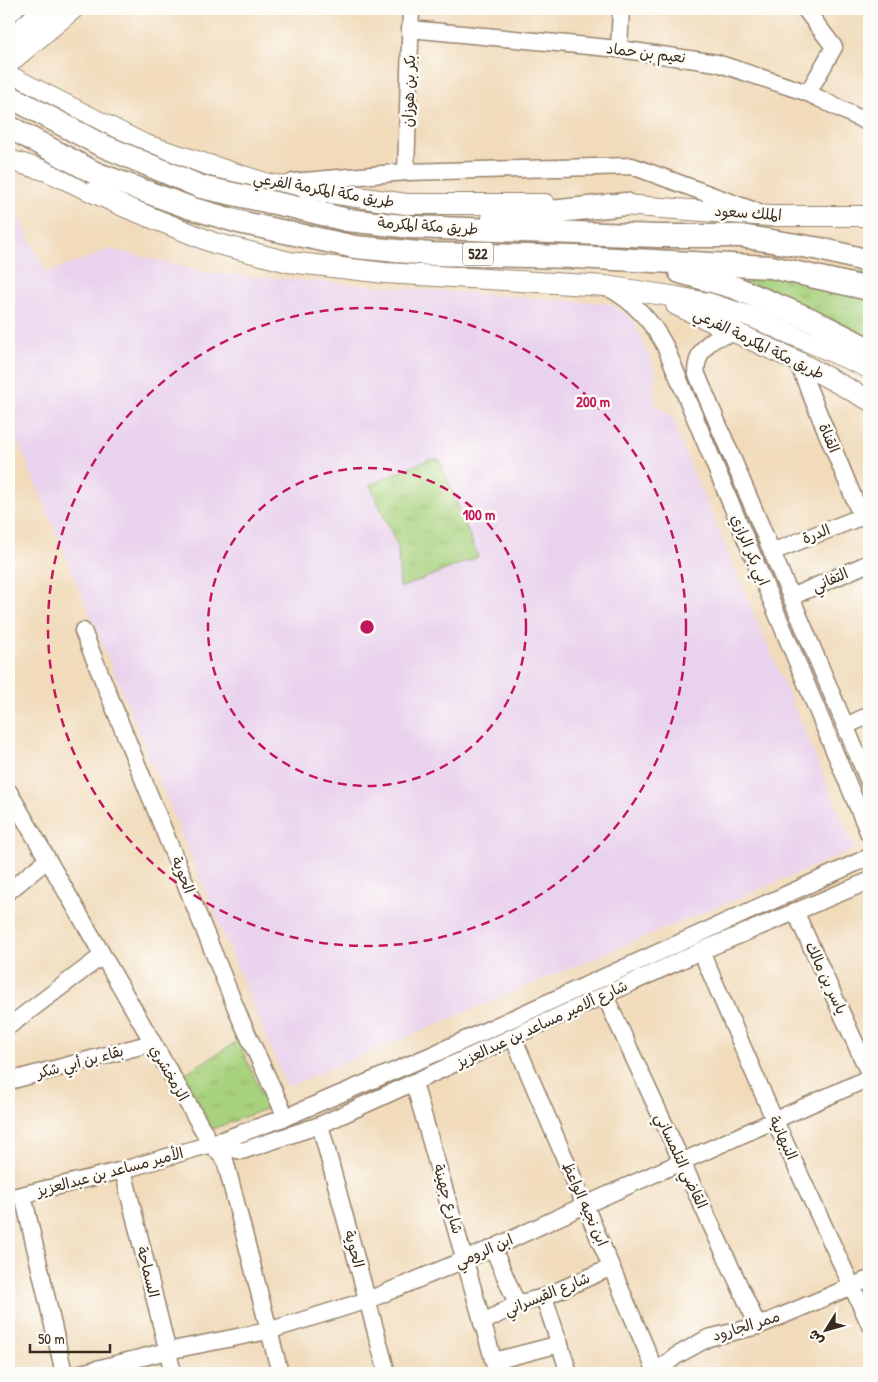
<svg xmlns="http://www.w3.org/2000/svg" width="878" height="1382" viewBox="0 0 878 1382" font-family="'Patrick Hand','Playpen Sans Arabic',sans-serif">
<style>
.built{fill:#e9d2ed}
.grass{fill:url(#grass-tufts);stroke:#727e4e}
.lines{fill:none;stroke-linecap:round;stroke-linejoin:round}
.minor-casing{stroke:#96826c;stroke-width:19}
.major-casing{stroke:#96826c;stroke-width:22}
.highway-casing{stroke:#96826c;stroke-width:25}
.minor{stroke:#fff;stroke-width:16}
.major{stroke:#fff;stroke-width:20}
.highway{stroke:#fff;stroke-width:22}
.highway-bridge-casing{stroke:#96826c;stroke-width:25;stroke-linecap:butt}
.highway-bridge{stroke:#fff;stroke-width:22}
.ring{fill:none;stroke:#c2185b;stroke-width:2.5;stroke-dasharray:9 6}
.labels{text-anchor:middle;stroke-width:5;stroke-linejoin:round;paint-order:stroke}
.shield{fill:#fdfcf7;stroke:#75695f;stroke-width:1}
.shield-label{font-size:14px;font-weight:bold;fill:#3b2a1e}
.street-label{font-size:15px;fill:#3b2a1e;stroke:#fdfcf7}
.centre{fill:#c2185b;stroke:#fdfcf7;stroke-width:2.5}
.ring-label{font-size:15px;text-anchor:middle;font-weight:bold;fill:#c2185b;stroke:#fdfcf7;stroke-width:5;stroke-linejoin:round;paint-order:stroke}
</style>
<defs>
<pattern id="grass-tufts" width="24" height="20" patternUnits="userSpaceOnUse" patternTransform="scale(1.25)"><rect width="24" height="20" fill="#a8d27e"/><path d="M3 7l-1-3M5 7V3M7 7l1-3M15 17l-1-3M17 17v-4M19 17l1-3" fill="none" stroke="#92b46c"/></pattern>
</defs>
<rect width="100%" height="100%" fill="#fdfcf7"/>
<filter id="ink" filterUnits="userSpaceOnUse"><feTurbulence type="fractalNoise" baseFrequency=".02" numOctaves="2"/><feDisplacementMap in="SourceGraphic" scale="10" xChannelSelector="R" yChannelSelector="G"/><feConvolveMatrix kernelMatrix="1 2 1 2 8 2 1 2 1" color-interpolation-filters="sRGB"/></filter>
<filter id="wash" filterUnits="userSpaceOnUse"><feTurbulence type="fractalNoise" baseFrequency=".0096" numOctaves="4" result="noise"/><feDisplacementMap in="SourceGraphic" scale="20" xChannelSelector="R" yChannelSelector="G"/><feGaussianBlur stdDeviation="1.12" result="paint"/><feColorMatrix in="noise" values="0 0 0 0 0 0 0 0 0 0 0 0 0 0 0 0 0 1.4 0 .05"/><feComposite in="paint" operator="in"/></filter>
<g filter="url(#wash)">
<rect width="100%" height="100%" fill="#f1dbbb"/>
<path class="built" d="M9 197 46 273 111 249 209 273 611 304 633 320 655 369 654 403 675 419 680 441 855 849 287 1087 9 420Z"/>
<g class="grass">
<path d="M869 272V343L737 279Z"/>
<path d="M429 459H439L478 557 400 588 398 547 370 485Z"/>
<path d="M238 1041 268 1108 212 1129 184 1074Z"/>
</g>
</g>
<g filter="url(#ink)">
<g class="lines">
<defs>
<g id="minor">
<path d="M805 9 834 47 808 93"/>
<path d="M410 29 619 49 717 63 808 93 869 123"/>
<path d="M619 49 621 9"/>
<path d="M406 172 411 9"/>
<path d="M293 182 406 172 632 166 755 211"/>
<path d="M609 288C634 302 652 321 665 346L869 834"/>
<path d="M738 334C714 333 697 348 696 372L869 782"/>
<path d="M772 552 858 518 860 513 797 361"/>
<path d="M791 597 869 563"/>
<path d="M83 631 240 1018 286 1117"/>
<path d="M846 726 869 715"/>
<path d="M9 792 211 1144 225 1160 280 1373"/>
<path d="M9 891 47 860"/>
<path d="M795 911 869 1073"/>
<path d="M701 951 774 1119 869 1323"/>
<path d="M605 996 758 1326"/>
<path d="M9 1026 102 956"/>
<path d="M513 1037 656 1372"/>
<path d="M9 1081 152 1043"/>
<path d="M414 1083 497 1373"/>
<path d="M320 1125 387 1373"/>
<path d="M211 1144 242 1151 320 1125 701 951 869 881"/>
<path d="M123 1170 173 1373"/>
<path d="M23 1195 64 1373"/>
<path d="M9 1198 123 1170 211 1144 286 1117 434 1054 869 857"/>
<path d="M493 1248 517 1304"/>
<path d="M544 1297 569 1373"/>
<path d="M482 1323 517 1304 544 1297 612 1267"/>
<path d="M494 1361 560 1344"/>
<path d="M656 1372 676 1356 708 1338 758 1326 869 1279"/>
<path d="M81 1373 167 1351 268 1331 368 1300 493 1248 585 1205 869 1078"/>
</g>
<g id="major">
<path d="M9 12 13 9"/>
<path d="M15 35 44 9"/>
<path d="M11 61 73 9"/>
<path d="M13 78 143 144 268 184 406 204H545"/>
<path d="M9 160 47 171 125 207 214 243 289 262 385 273 605 286 677 297 708 303 752 317 869 368"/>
<path d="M609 204 769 216H869"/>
<path d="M676 305 797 361 869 400"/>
</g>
<g id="highway">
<path d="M95 173 188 207 239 222 355 247 430 254 576 257 771 267 869 289"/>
<path d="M298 208 347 220 412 227 658 236H741L820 249 869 261"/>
<path d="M493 218 626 204"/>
<path d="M680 272 736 288 812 320 869 349"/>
</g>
</defs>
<use href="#minor" class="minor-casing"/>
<use href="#major" class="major-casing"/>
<use href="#highway" class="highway-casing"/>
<use href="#minor" class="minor"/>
<use href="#major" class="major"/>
<use href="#highway" class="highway"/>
<defs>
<g id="highway-bridge">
<path d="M9 96 99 144 201 187 298 208"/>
<path d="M9 127 95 173"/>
</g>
</defs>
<use href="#highway-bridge" class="highway-bridge-casing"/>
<use href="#highway-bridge" class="highway-bridge"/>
</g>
</g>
<g class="ring">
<circle cx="367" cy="627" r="159"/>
<circle cx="367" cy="627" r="319"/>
</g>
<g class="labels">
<rect class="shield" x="463" y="242.5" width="30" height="23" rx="4"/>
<g class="shield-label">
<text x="478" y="259">522</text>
</g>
<g class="street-label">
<text transform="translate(646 53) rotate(7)" y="5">نعيم بن حماد</text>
<text transform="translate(409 91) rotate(-88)" y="5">بكر بن هوزان</text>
<text transform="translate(324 190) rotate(10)" y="5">طريق مكة المكرمة الفرعي</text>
<text transform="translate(748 213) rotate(4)" y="5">الملك سعود</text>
<text transform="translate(428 226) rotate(4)" y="5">طريق مكة المكرمة</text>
<text transform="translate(759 344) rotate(26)" y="5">طريق مكة المكرمة الفرعي</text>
<text transform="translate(829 438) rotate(67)" y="5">القناة</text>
<text transform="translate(816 534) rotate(-22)" y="5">الدرة</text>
<text transform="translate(750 550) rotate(67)" y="5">ابي بكر الرازي</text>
<text transform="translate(830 580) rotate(-24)" y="5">التفاني</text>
<text transform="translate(183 875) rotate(68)" y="5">الحوية</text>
<text transform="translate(826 978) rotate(65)" y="5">ياسر بن مالك</text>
<text transform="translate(542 1024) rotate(-25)" y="5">شارع ألامير مساعد بن عبدالعزيز</text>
<text transform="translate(80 1062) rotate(-15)" y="5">بقاء بن أبي شكر</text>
<text transform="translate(169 1073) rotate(60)" y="5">الزمخشري</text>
<text transform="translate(783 1138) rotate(65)" y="5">النبهانية</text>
<text transform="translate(681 1161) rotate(65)" y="5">القاضي التلمساني</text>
<text transform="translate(110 1172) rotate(-15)" y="5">الأمير مساعد بن عبدالعزيز</text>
<text transform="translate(448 1199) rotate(74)" y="5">شارع جهينة</text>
<text transform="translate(585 1204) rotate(66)" y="5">ابن نجيه الواعظ</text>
<text transform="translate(354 1249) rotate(75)" y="5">الحوية</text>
<text transform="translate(484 1251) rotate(-24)" y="5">ابن الرومي</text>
<text transform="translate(148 1272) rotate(76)" y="5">السماحة</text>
<text transform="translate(547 1294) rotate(-22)" y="5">شارع القيسراني</text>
<text transform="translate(746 1326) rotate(-17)" y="5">ممر الجارود</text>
</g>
</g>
<circle cx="367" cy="627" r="8" class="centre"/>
<g class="ring-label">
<text x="593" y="407">200 m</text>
<text x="479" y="520">100 m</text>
</g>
<rect width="878" height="1382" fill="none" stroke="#fdfcf7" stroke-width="30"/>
<g transform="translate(826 1330) rotate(233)" stroke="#fdfcf7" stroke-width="4" paint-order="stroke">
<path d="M0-4L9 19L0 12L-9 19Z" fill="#3b2a1e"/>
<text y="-8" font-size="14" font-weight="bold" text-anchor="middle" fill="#3b2a1e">ش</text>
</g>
<path d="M30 1344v8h80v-8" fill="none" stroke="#3b2a1e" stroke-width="2.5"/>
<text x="38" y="1344" font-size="15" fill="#3b2a1e" stroke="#fdfcf7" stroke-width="4" paint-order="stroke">50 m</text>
</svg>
